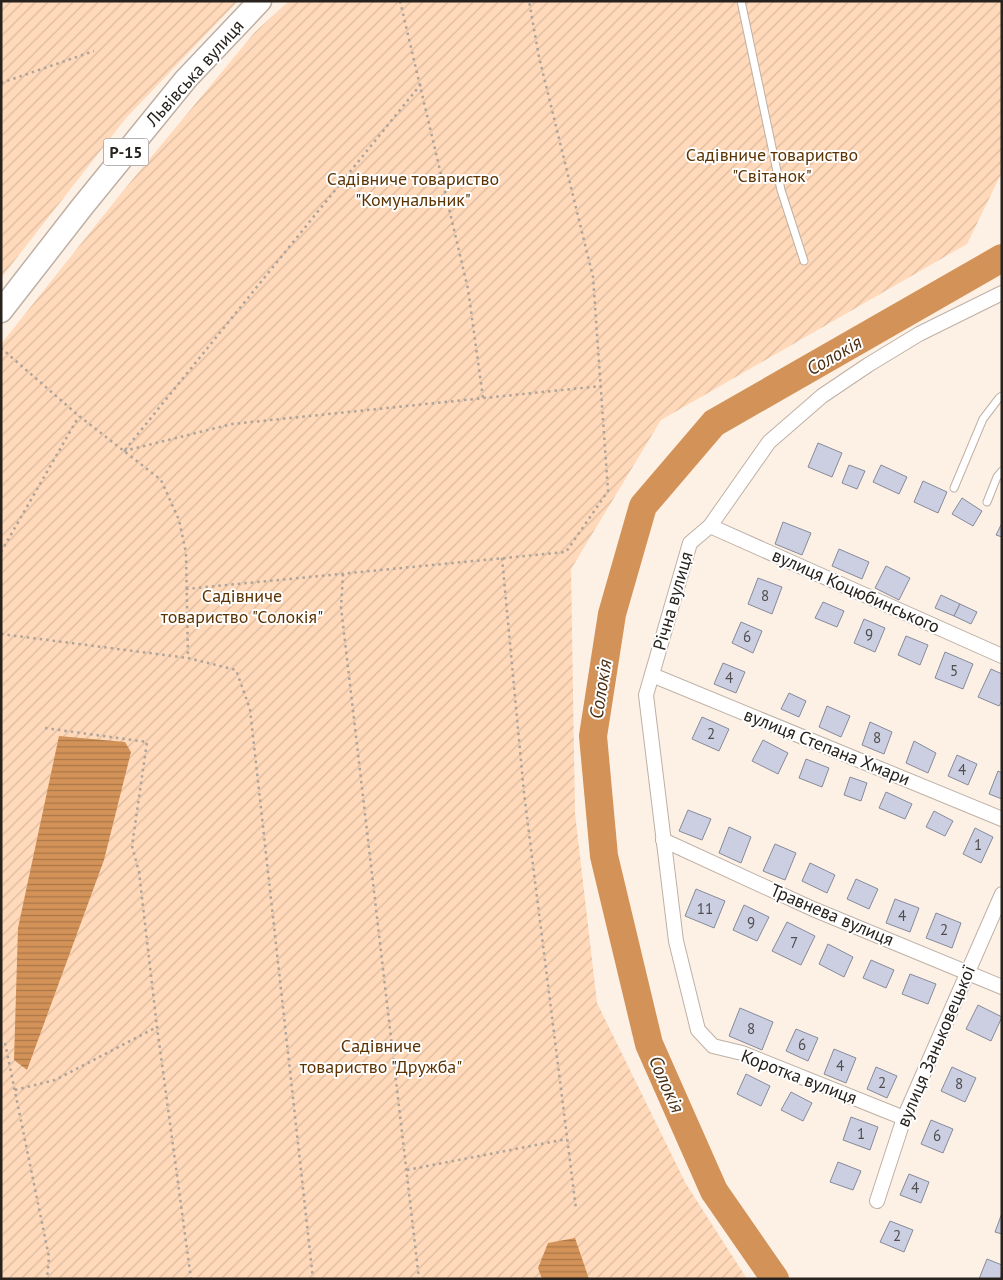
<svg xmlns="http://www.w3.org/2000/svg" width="1003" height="1280" viewBox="0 0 1003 1280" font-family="'PT Sans',sans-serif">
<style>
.garden{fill:url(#garden-furrows)}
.water{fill:url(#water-rules)}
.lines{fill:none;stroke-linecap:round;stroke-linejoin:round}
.river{stroke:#d39258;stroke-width:28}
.building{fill:#cccfe1;stroke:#868a9a}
.lane-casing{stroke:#bfb0a4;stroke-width:9}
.street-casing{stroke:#bfb0a4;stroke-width:16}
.primary-casing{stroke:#bfb0a4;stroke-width:25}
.path{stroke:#ada49b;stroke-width:2.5;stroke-dasharray:2.5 4;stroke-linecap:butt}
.lane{stroke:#fff;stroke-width:7}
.street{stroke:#fff;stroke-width:14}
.primary{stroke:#fff;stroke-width:22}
.labels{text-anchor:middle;stroke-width:4;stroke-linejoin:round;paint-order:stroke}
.number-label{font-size:15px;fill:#504d4e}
.shield{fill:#fff;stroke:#686461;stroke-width:1}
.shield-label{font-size:16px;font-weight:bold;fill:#27221d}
.street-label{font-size:18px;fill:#27221d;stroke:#fff}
.park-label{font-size:18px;fill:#5c3201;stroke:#fff}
.water-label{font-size:19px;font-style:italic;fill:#4b3016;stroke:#fff}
</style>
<defs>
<pattern id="garden-furrows" width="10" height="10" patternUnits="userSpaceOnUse" patternTransform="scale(1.25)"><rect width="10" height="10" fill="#ffd9b9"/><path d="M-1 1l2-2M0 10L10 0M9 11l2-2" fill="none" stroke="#dbba9f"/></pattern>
<pattern id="water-rules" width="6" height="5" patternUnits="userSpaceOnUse" patternTransform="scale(1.25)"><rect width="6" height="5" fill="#d39258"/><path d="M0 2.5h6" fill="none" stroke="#ab7748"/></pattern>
</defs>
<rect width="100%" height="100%" fill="#fdf1e6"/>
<g class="garden">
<path d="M1 1H238L126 118 1 278Z"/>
<path d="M289 1H1002V172L967 244 661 420 571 569 575 813 597 1003 686 1184 747 1279H1V344L123 191 255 32Z"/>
</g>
<g class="water">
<path d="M59 736 125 742 131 752 104 860 27 1070 14 1060 18 928Z"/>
<path d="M575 1238 589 1279H542L538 1268 548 1243Z"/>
</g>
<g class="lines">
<path class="river" d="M775 1279 714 1191 649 1044 604 856 593 736 612 614 643 506 714 423 1002 258"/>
</g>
<g class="building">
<path d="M818 443 842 453 832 477 808 467Z"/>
<path d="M849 465 865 471 857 489 842 483Z"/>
<path d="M881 465 907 477 899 494 873 482Z"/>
<path d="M923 481 947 492 938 513 914 502Z"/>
<path d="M962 498 982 511 973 526 952 514Z"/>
<path d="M783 522 811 533 802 555 775 544Z"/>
<path d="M1002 523V537L996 535Z"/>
<path d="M839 549 869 562 862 579 832 566Z"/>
<path d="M886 566 910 578 899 600 875 588Z"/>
<path d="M758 578 782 587 772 614 748 604Z"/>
<path d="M941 595 960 604 954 616 935 608Z"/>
<path d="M823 602 844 611 837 627 815 618Z"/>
<path d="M960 604 977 612 971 624 954 616Z"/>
<path d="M864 619 885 628 875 652 854 643Z"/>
<path d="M741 622 762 631 753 653 732 643Z"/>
<path d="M906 636 928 645 920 665 898 655Z"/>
<path d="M945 652 973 664 963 689 935 678Z"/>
<path d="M723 663 745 672 736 693 714 684Z"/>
<path d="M991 669 1002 674V701L999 706 978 697Z"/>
<path d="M789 693 806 701 799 717 781 709Z"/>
<path d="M827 706 850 716 841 737 819 727Z"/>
<path d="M702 717 729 729 719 751 692 739Z"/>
<path d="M870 722 892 732 884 754 862 745Z"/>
<path d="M763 740 788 753 778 774 752 761Z"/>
<path d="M914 741 936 753 928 773 906 763Z"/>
<path d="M957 755 977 764 968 785 948 776Z"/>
<path d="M806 759 829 768 822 787 799 778Z"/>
<path d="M998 771 1002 773V799L989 794Z"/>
<path d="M850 777 867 783 861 801 844 795Z"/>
<path d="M886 792 912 804 905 819 879 808Z"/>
<path d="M688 810 711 819 702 840 679 831Z"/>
<path d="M934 811 953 821 945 836 926 827Z"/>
<path d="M729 827 751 837 741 863 719 853Z"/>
<path d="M975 828 993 837 981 863 963 854Z"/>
<path d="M775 844 796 853 785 880 763 871Z"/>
<path d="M810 863 835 875 827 893 802 881Z"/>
<path d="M856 879 878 889 869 909 847 899Z"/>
<path d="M696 889 725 901 714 928 685 916Z"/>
<path d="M895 899 919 908 910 932 886 923Z"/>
<path d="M744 905 769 917 757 941 733 930Z"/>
<path d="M936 913 961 923 952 948 926 938Z"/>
<path d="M787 922 815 936 801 965 772 951Z"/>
<path d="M828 944 853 957 844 977 819 964Z"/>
<path d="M871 960 894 970 886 988 863 978Z"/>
<path d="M910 974 936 984 928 1004 902 994Z"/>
<path d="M978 1005 1002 1017 991 1041 966 1029Z"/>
<path d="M740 1008 773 1022 762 1050 729 1036Z"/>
<path d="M796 1029 818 1038 808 1061 786 1051Z"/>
<path d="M834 1049 856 1058 846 1083 824 1074Z"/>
<path d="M876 1067 897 1076 887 1098 867 1089Z"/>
<path d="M952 1067 976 1078 965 1102 941 1091Z"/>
<path d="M746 1074 770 1086 761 1106 737 1094Z"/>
<path d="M791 1092 812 1103 803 1121 781 1110Z"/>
<path d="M851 1117 878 1127 870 1150 843 1140Z"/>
<path d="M931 1120 953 1129 943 1153 921 1144Z"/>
<path d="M838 1162 861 1171 853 1190 830 1182Z"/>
<path d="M909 1174 929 1182 921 1203 900 1195Z"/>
<path d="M1002 1213V1234L995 1232Z"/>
<path d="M890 1221 913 1230 904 1252 880 1242Z"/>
<path d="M987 1259 1002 1265 1001 1279H979Z"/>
</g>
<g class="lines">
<defs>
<g id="lane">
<path d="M741 1 781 190 804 261"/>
<path d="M954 488 983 419 999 398 1002 396"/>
<path d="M987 502 997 477 1002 471"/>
</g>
<g id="street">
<path d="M710 526 1002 656"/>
<path d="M652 675 1002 819"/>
<path d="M663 840 813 909 1002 987"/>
<path d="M904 1118 742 1053 713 1046 698 1030 676 941 646 695 690 543 710 526 769 442 822 396 868 365 919 334 1002 293"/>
<path d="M877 1201 904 1118 1002 894"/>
</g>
<path id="primary" d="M1 311 82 207 186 79 260 1"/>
</defs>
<use href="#lane" class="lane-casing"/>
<use href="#street" class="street-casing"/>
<use href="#primary" class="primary-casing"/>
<g class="path">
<path d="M400 1 468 289 483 398"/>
<path d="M1 83 94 51"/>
<path d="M1 348 79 416 161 480 179 520 186 553 188 658"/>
<path d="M125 450 421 84"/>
<path d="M124 451 232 424 601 386"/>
<path d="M1 552 79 416"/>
<path d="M502 558 524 793 576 1209"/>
<path d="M343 574 341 607 419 1279"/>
<path d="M186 589 566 552 608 491 593 277 539 57 529 1"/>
<path d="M1 634 188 658 236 670 250 709 313 1279"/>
<path d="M45 728 147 742 132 846 139 872 157 1027 191 1279"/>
<path d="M5 1043 49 1257 47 1279"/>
<path d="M15 1090 55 1080 157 1027"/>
<path d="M407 1170 567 1139"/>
</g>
<use href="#lane" class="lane"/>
<use href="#street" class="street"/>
<use href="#primary" class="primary"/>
</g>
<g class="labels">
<g class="number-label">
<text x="765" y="601">8</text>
<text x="869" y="640">9</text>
<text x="747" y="642">6</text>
<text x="954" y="676">5</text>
<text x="729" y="683">4</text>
<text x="711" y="739">2</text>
<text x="877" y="743">8</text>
<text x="962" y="775">4</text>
<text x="978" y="850">1</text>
<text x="705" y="914">11</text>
<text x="902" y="921">4</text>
<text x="751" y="928">9</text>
<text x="944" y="935">2</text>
<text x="794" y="948">7</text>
<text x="751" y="1034">8</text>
<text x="802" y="1050">6</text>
<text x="840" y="1071">4</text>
<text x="882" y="1088">2</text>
<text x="959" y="1089">8</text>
<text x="861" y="1139">1</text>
<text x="937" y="1141">6</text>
<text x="915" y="1193">4</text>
<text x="897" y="1241">2</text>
</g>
<rect class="shield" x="103.5" y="138.5" width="45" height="27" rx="4"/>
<g class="shield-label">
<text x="126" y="158">Р-15</text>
</g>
<g class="street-label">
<text transform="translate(195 73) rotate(-48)" y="6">Львівська вулиця</text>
<text transform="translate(856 591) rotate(24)" y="6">вулиця Коцюбинського</text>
<text transform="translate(673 601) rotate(-74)" y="6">Річна вулиця</text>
<text transform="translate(827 747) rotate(22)" y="6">вулиця Степана Хмари</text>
<text transform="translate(832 915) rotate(23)" y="6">Травнева вулиця</text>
<text transform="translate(936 1046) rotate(-67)" y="6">вулиця Заньковецької</text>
<text transform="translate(799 1077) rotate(21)" y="6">Коротка вулиця</text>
</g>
<g class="park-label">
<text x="772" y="161">Садівниче товариство<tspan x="772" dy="21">"Світанок"</tspan></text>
<text x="413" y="185">Садівниче товариство<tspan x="413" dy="21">"Комунальник"</tspan></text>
<text x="242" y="602">Садівниче<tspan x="242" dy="21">товариство "Солокія"</tspan></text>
<text x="381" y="1052">Садівниче<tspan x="381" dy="21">товариство "Дружба"</tspan></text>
</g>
<g class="water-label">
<text transform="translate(834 355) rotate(-30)" y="7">Солокія</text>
<text transform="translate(600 689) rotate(-81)" y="7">Солокія</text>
<text transform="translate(667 1084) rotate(66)" y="7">Солокія</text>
</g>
</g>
<rect width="1003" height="1280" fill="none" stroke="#27221d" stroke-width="5"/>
</svg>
